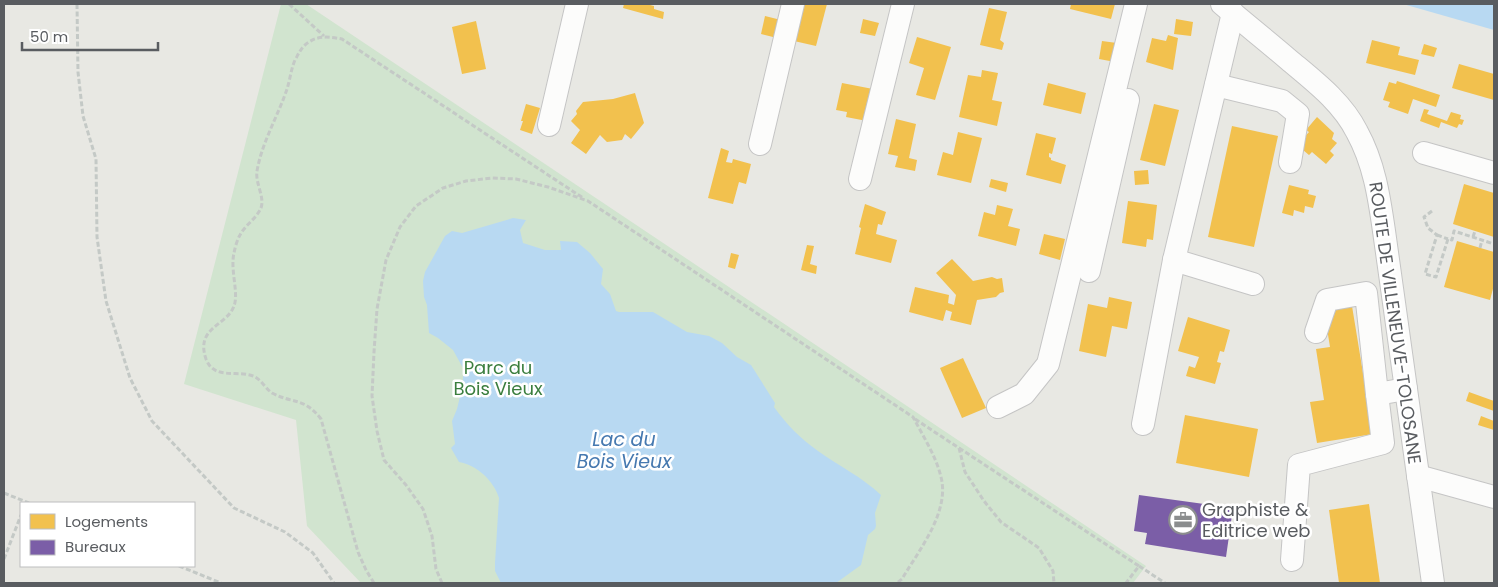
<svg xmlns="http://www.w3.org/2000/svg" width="1498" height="587" viewBox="0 0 1498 587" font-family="Poppins,sans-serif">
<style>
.green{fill:#d1e4cf}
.water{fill:#b8d9f2}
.homes{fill:#f2c14e}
.offices{fill:#7b5ea7}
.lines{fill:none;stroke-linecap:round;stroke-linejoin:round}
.minor-casing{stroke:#c5c5c5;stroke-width:24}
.path{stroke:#c4c9c6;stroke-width:3;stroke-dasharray:5 2.5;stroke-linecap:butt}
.minor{stroke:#fcfcfb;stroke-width:22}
.labels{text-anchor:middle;stroke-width:5;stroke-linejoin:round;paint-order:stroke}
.street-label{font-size:18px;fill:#595c60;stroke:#fff}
.park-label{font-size:18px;fill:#3a7e3e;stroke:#fff}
.poi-label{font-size:18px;fill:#595c60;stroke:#fff;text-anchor:start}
.water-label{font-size:19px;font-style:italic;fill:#4679b0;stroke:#fff}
</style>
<rect width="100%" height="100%" fill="#e8e8e3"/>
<path class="green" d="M281 4H306L1146 566 1133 583H361L307 526 296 420 184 384Z"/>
<g class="water">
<path d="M1403 4H1494V30Z"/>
<path d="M513 218 526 220 520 230 523 243 545 250H561L560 241 577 242 590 253 603 269 601 284 610 294 616 311 619 312H653L687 332 709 336 722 343 737 357 751 365 775 403 774 407C786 424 801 439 818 451 839 466 862 477 881 495L875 513 876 526 875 529 868 535 861 565 836 583H501L495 571V563L499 498C494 481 477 465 459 462L451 448 455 444 452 421 457 409 463 384V368L453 350 438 338 429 333 427 305 424 297 423 281 425 272 445 236 452 231 462 233Z"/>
</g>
<g class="homes">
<path d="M624 4H646L654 6V9L664 12 663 19 623 8Z"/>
<path d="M804 4H827L816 46 794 41Z"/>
<path d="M1071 4H1115L1111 19 1070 9Z"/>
<path d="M989 8 1007 12 1000 40 1004 43 1002 50 980 45Z"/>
<path d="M765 16 785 21 781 39 761 34Z"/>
<path d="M863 19 879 23 875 36 860 33Z"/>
<path d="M1176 19 1193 22 1191 36 1174 34Z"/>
<path d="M476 21 486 69 462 74 452 27Z"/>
<path d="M1168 35 1178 38 1173 70 1146 62 1152 38 1166 41Z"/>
<path d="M917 37 951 47 935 100 916 95 924 68 909 63Z"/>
<path d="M1372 40 1400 47 1398 55 1419 60 1415 75 1366 63Z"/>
<path d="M1102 41 1117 43 1115 62 1099 59Z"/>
<path d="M1424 44 1437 48 1434 57 1421 54Z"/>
<path d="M1459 64 1494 74V100L1452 88Z"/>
<path d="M982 70 998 73 992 100 1002 102 997 126 959 117 968 75 981 77Z"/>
<path d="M1397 81 1440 95 1436 107 1413 99 1408 114 1388 107 1390 102 1383 100 1389 82 1396 84Z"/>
<path d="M842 83 873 89 867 121 846 117 847 112 836 110Z"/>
<path d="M1048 83 1086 93 1081 114 1043 105Z"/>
<path d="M635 93 644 123 631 139 625 134 622 140 607 142 600 135 586 154 571 143 580 130 571 121 577 114 576 111 583 102 613 99Z"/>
<path d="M526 104 540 108 532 134 520 130 523 121H521Z"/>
<path d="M1154 104 1179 110 1165 166 1140 160Z"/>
<path d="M1424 109 1429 110 1427 114 1447 121 1451 112 1461 115 1460 119 1464 120 1462 125 1459 124 1457 128 1441 122 1439 128 1420 121Z"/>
<path d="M1317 117 1334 133 1332 139 1337 143 1330 151 1334 155 1326 164 1312 152 1309 155 1297 145 1309 132 1306 130Z"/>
<path d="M896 119 916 124 909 158 917 160 915 171 895 167 898 156 888 154Z"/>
<path d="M1232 126 1278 136 1254 247 1208 237Z"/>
<path d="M958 132 982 138 971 183 937 175 943 152 953 155Z"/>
<path d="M1036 133 1056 138 1052 154 1049 153V157L1051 158V160L1066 165 1061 184 1026 175Z"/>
<path d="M721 148 729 151 726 162 732 163 733 159 751 164 746 184 739 182 733 204 708 198Z"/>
<path d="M1148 170 1149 184 1135 185 1134 171Z"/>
<path d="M991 179 1008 183 1006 192 989 187Z"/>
<path d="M1464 184 1494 193V237L1453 224Z"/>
<path d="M1289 185 1309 190 1308 194 1316 196 1313 208 1305 206 1304 213 1294 210 1293 216 1282 213Z"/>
<path d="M1128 201 1157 205 1153 240 1147 239 1146 247 1122 243Z"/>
<path d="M865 204 886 212 882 225 878 224 876 234 897 240 891 263 855 254 861 228 859 227Z"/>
<path d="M997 205 1013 209 1008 226 1020 229 1016 246 978 236 984 212 995 215Z"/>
<path d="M1044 234 1065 239 1060 260 1039 254Z"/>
<path d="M1457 241 1494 252V285L1490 300 1444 287Z"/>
<path d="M807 245 814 246 810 264 817 266 816 274 801 270Z"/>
<path d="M731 253 739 255 735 269 728 267Z"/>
<path d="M952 259 973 281 992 277 997 279 1002 278 1004 292 1000 293 996 297 977 300 971 325 950 320 952 312 946 310 943 321 909 312 915 287 949 295 948 303 954 305 956 295 936 273Z"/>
<path d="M1109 297 1132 302 1127 329 1112 326 1106 357 1079 351 1088 304 1107 308Z"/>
<path d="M1352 306 1373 434 1317 443 1310 402 1324 400 1316 349 1330 347 1324 310Z"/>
<path d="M1188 317 1230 330 1224 352 1220 351 1217 362 1221 363 1215 384 1186 376 1189 366 1195 368 1199 357 1178 351Z"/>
<path d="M963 358 986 408 962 418 940 368Z"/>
<path d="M1469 392 1494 401V411L1466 401Z"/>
<path d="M1185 415 1258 429 1249 477 1176 463Z"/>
<path d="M1481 416 1494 421V430L1478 425Z"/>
<path d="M1369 504 1380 583H1339L1329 510Z"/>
</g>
<path class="offices" d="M1139 495 1233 508 1226 557 1145 544 1147 533 1134 531Z"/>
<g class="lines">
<defs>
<g id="minor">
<path d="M1222 4C1244 23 1267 41 1289 60 1314 81 1342 102 1357 132 1374 163 1379 196 1384 231L1433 583"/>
<path d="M1233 13 1174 260 1253 284"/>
<path d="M1216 85 1282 101 1298 114 1290 162"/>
<path d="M549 125 577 4"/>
<path d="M760 144 793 4"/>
<path d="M1424 153 1494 173"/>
<path d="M860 179 903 4"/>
<path d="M1089 271 1128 100"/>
<path d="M1316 332 1327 300 1366 293 1377 394"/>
<path d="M998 407 1024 394 1048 364 1136 4"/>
<path d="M1143 424 1174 260"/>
<path d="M1418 476 1494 497"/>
<path d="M1292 560 1299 465 1383 443 1377 394 1406 389"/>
</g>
</defs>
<use href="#minor" class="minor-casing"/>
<g class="path">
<path d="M77 4 78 72 83 116 96 159 97 237 106 301 130 378 152 421 234 508 285 532 313 553 334 583"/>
<path d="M289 4 324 36"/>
<path d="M1432 211 1424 217 1428 228 1437 235 1425 274 1436 277 1448 239 1452 240 1454 231 1494 244"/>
<path d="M1437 235 1448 239"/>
<path d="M1473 237 1475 231"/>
<path d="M1480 248 1482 240"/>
<path d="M915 419 959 448 965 472 984 501 1001 522 1039 548 1053 571 1054 583"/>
<path d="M959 448 1139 566 1126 583"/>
<path d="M4 493 29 503"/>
<path d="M4 559 21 515"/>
<path d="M179 566 221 583"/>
<path d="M1139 566 1165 583"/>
<path d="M374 583 366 570 358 552 321 419C304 397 293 404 272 393 265 388 261 379 253 376 236 370 214 380 206 359 195 327 227 326 234 306 239 293 230 270 234 253 235 248 237 240 240 235 245 225 256 219 261 208 265 197 255 183 257 171 262 142 278 116 287 89 290 80 291 69 295 60 299 53 302 46 309 42 319 35 331 37 342 39L583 198"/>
<path d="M442 583 436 569 432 536 423 509 406 485 384 460 377 431 372 396 374 352 377 309 386 260 400 227 416 206 443 188 466 181 492 178 516 179 548 187 588 201 913 417C923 436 936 456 941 477 950 512 919 550 902 579L897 583"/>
</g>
<use href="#minor" class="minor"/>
</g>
<defs>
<symbol id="office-ring" viewBox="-11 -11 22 22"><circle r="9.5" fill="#fff" stroke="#8b8d8e" stroke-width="1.5"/><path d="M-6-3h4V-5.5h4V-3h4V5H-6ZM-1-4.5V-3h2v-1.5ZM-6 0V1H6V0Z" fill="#8b8d8e"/></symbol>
</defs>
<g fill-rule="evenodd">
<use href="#office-ring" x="1167" y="504" width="32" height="32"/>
</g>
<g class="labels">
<g class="street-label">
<text transform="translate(1395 323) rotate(82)" y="6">ROUTE DE VILLENEUVE-TOLOSANE</text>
</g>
<g class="park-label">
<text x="498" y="374">Parc du<tspan x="498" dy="21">Bois Vieux</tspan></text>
</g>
<g class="poi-label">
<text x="1202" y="516">Graphiste &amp;<tspan x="1202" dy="21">Editrice web</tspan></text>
</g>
<g class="water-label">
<text x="624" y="446">Lac du<tspan x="624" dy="22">Bois Vieux</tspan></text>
</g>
</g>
<rect width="1498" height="587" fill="none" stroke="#595c60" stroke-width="10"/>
<rect x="20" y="502" width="175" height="65" fill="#ffffff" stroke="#bdbebf"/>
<rect x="30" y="514" width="25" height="15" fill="#f2c14e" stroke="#bdbebf"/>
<text x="65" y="527" font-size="15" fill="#595c60">Logements</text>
<rect x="30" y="540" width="25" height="15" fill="#7b5ea7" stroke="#bdbebf"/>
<text x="65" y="552" font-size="15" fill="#595c60">Bureaux</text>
<path d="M22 42v8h136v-8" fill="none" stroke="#595c60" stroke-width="2.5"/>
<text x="30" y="42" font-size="15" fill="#595c60" stroke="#ffffff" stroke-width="4" paint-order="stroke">50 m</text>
</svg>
